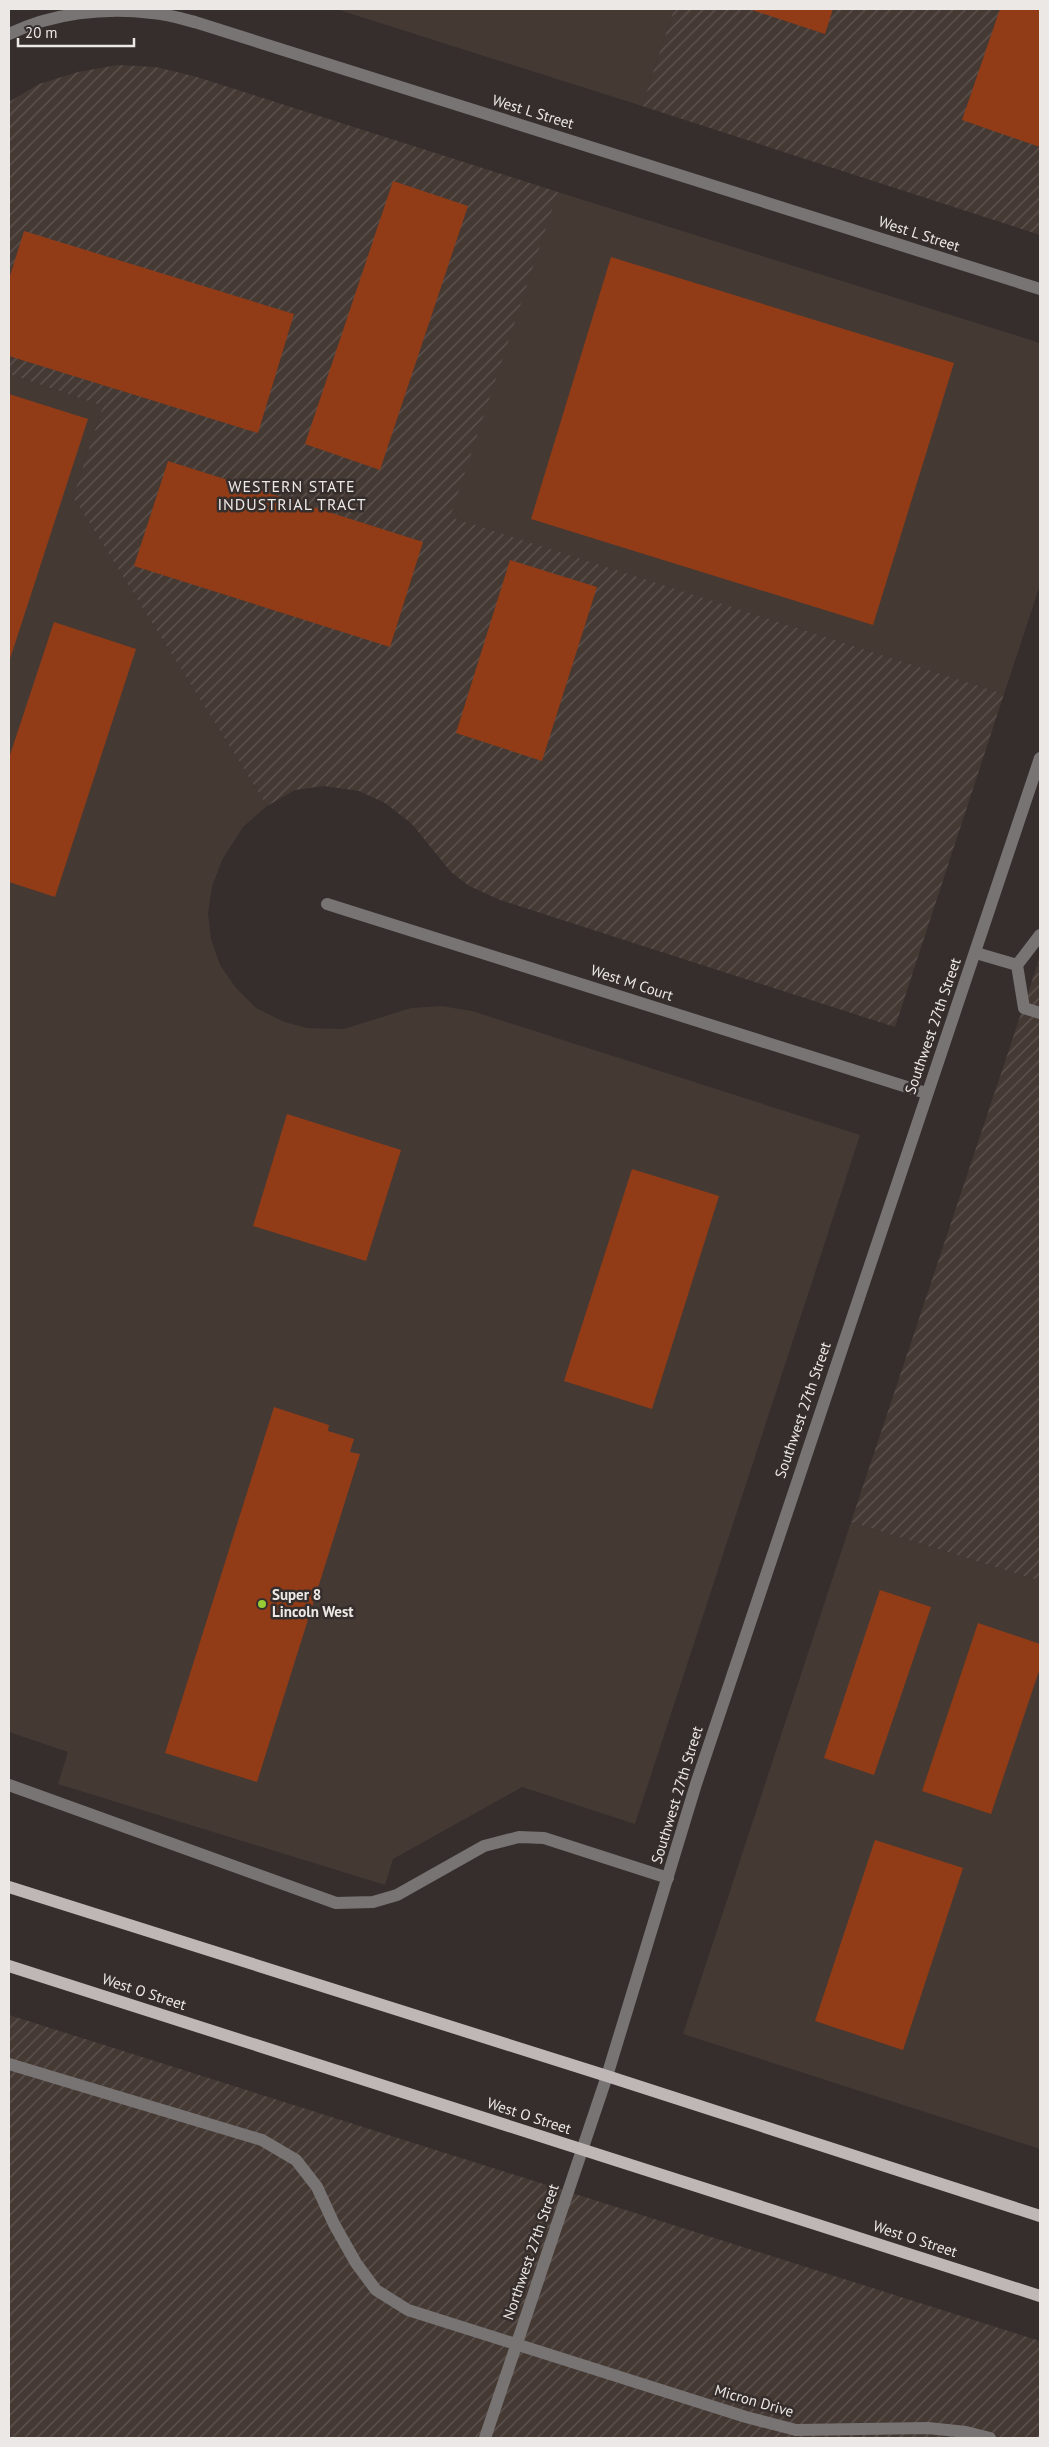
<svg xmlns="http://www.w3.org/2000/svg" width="1049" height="2447" viewBox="0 0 1049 2447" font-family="'PT Sans',sans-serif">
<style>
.built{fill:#453934}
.industrial{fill:url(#industrial-furrows)}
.building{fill:#913c17}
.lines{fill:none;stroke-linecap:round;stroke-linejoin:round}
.minor{stroke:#777473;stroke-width:12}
.major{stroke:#bfb7b6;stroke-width:12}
.poi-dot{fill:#98cb36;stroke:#352e2c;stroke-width:2}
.labels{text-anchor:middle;stroke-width:5;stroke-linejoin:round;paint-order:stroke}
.street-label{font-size:15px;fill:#ece8e6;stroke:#352e2c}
.poi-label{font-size:15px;font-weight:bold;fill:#ece8e6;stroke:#352e2c;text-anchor:start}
.neighbourhood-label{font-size:16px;letter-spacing:1px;fill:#ece8e6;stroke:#352e2c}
</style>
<defs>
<pattern id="industrial-furrows" width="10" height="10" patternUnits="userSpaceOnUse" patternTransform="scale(1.25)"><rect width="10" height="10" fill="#453934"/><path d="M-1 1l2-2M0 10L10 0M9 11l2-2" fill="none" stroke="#605651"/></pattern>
</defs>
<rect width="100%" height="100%" fill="#352e2c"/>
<g class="built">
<path d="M336 9H674L642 106Z"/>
<path d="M558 192 1040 343V585L1004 694 449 517Z"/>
<path d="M9 374 103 406 73 497 267 806 243 827 222 860 212 887 208 913 211 939 220 965 236 988 256 1008 284 1022 307 1028 344 1029 411 1008 441 1006 472 1011 860 1135 635 1824 522 1787 393 1859 385 1885 58 1784 68 1752 9 1732Z"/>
<path d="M851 1522 1040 1581V2149L683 2034Z"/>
</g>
<g class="industrial">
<path d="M674 9H1040V235L642 106Z"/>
<path d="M118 65 156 67 197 77 558 192 450 517 1004 694 895 1027 500 900 469 886 450 871 412 824 385 803 359 791 324 786 295 790 267 806 73 497 103 406 9 374V102L39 84 78 72Z"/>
<path d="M1040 957V1581L851 1522Z"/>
<path d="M9 2015 1040 2341V2438H9Z"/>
</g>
<g class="building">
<path d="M749 9H833L825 34Z"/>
<path d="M1000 9H1040V147L962 120Z"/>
<path d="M393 181 468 206 380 470 305 444Z"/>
<path d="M24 231 294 314 258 433 9 356V279Z"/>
<path d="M611 257 954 363 873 625 531 519Z"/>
<path d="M9 394 88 419 9 662Z"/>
<path d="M168 461 423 542 390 647 134 566Z"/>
<path d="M510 560 597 587 542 761 456 733Z"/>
<path d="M54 622 136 649 55 897 9 882V758Z"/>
<path d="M287 1114 401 1150 366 1261 253 1226Z"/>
<path d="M632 1169 719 1196 652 1409 564 1381Z"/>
<path d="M274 1407 329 1425 328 1431 354 1439 350 1452 360 1454 257 1782 165 1753Z"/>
<path d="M880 1590 931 1607 874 1775 824 1758Z"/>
<path d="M978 1623 1040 1644V1668L991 1814 922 1791Z"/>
<path d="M875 1840 963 1868 903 2050 815 2021Z"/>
</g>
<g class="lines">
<g class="minor">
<path d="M9 34C52 13 105 7 152 13 168 14 183 19 198 23L1040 289"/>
<path d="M327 904 926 1093"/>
<path d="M1040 935 1017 965 1024 1008 1040 1013"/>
<path d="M976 953 1017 965"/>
<path d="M9 1785 336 1903 373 1902 397 1895 484 1846 519 1837 544 1838 668 1878"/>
<path d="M9 2064 262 2140 296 2160 317 2187 334 2224 356 2263 376 2290 408 2310 746 2417 796 2430 928 2428 966 2432 990 2438"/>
<path d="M485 2438 607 2076 696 1784 1040 758"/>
</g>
<g class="major">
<path d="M9 1887 607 2076 1040 2216"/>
<path d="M9 1966 1040 2296"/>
</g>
</g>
<circle class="poi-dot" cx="262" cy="1604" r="5"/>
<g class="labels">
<g class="street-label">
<text transform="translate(533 112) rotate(17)" y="5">West L Street</text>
<text transform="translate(919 234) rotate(18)" y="5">West L Street</text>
<text transform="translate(632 983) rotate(18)" y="5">West M Court</text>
<text transform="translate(933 1026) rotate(-71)" y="5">Southwest 27th Street</text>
<text transform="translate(803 1410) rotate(-71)" y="5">Southwest 27th Street</text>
<text transform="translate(677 1795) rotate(-73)" y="5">Southwest 27th Street</text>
<text transform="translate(144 1992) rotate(18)" y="5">West O Street</text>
<text transform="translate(529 2116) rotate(18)" y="5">West O Street</text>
<text transform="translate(915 2239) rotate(18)" y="5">West O Street</text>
<text transform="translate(531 2252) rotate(-71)" y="5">Northwest 27th Street</text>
<text transform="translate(754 2401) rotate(16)" y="5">Micron Drive</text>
</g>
<g class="poi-label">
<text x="272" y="1600">Super 8<tspan x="272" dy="17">Lincoln West</tspan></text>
</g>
<g class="neighbourhood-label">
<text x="292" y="492">WESTERN STATE<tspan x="292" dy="18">INDUSTRIAL TRACT</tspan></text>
</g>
</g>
<rect width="1049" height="2447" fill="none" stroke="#ece8e6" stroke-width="20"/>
<path d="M18 38v8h116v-8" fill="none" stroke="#ece8e6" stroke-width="2.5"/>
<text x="25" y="38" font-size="15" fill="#ece8e6" stroke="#352e2c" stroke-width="4" paint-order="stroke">20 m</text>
</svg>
